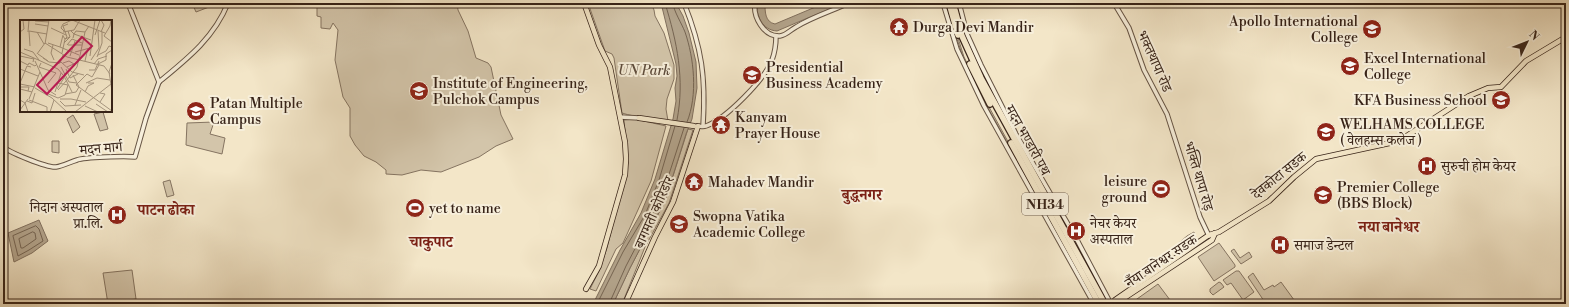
<svg xmlns="http://www.w3.org/2000/svg" width="1569" height="307" viewBox="0 0 1569 307" font-family="'Libre Bodoni','Noto Serif Devanagari',serif">
<style>
.green{fill:#d3c5aa;stroke:#857461}
.water{fill:#b3a48c;stroke:#81705e}
.lines{fill:none;stroke-linecap:round;stroke-linejoin:round}
.shore{stroke:#756452;stroke-width:1}
.minor-casing{stroke:#665444;stroke-width:5.5}
.major-casing{stroke:#372318;stroke-width:6}
.highway-casing{stroke:#372318;stroke-width:8}
.minor{stroke:#f7efdb;stroke-width:3.5}
.major{stroke:#f3e6c8;stroke-width:4.5}
.highway{stroke:#f3e6c8;stroke-width:5.5}
.labels{text-anchor:middle;stroke-width:4;stroke-linejoin:round;paint-order:stroke}
.shield{fill:#f7efdb;stroke:#716052;stroke-width:1}
.shield-label{font-size:13px;font-weight:bold;fill:#372318}
.poi-label{font-size:14px;fill:#372318;stroke:#f7efdb;text-anchor:start}
.street-label{font-size:14px;fill:#372318;stroke:#f7efdb}
.park-label{font-size:14px;font-style:italic;fill:#5e4c3c;stroke:#f7efdb}
.neighbourhood-label{font-size:15px;font-weight:bold;fill:#7a1f14;stroke:#f7efdb}
.inset-road{fill:none;stroke:#a89882;stroke-width:1}
.view{fill:#c2185b;fill-opacity:0.15;stroke:#c2185b;stroke-width:2}
.inset-edge{fill:none;stroke:#372318;stroke-width:2}
</style>
<rect width="100%" height="100%" fill="#f3e6c8"/>
<filter id="stains"><feTurbulence type="fractalNoise" baseFrequency=".005" numOctaves="4"/><feColorMatrix values="0 0 0 0 .2 0 0 0 0 .09 0 0 0 0 .02 0 0 0 .5 -.17"/></filter>
<radialGradient id="worn" r=".72"><stop offset=".6" stop-color="#630" stop-opacity="0"/><stop offset="1" stop-color="#630" stop-opacity=".3"/></radialGradient>
<g class="green">
<path d="M192 3H207L209 7 196 12Z"/>
<path d="M317 3H457L458 10 468 31 476 58 488 63 491 67 501 115 513 139 496 146 479 157 441 172 421 170 402 175 386 174V170L376 162 364 156 355 145 350 136V108L343 97 335 60 338 30 333 23 330 29 321 28V17L317 16Z"/>
<path d="M588 3H651L654 10 655 16 664 33 674 65V79L667 99 666 109 668 121C653 117 637 118 622 113L614 58 612 54 605 51Z"/>
<path d="M945 3H947L964 57 989 107 1029 180H1028L988 108 963 57Z"/>
<path d="M103 112 108 129 100 131 94 114Z"/>
<path d="M73 115 80 127 73 133 67 119Z"/>
<path d="M635 119 666 126 651 181 623 243 616 249 596 291 590 289 599 271 607 248 628 163 624 120Z"/>
<path d="M214 122 210 134 225 138 222 154 186 145 187 123Z"/>
<path d="M688 129 693 130 669 203 645 247 622 304H613L630 268 665 201Z"/>
<path d="M52 141H59V153L52 152Z"/>
<path d="M170 180 174 195 167 197 163 182Z"/>
<path d="M1168 184 1169 187 1155 195 1153 191Z"/>
<path d="M419 200 423 206 413 215 407 211Z"/>
<path d="M1194 232 1195 237 1175 251 1174 247 1187 236Z"/>
<path d="M1219 243 1235 265V267L1214 281 1198 257Z"/>
<path d="M1234 249 1240 258 1249 252 1252 257 1241 264 1231 251Z"/>
<path d="M132 270 136 299 108 304 103 273Z"/>
<path d="M1236 271H1239L1254 292 1243 300 1231 283 1227 285 1223 280Z"/>
<path d="M1253 273 1264 290 1273 285 1274 287 1281 282 1297 304H1266L1248 277Z"/>
<path d="M1219 282 1221 283 1224 287 1213 295 1210 292V289Z"/>
<path d="M1158 284 1173 304H1130Z"/>
</g>
<g class="water">
<path d="M661 3H676L683 16 689 33 696 62 697 88 692 119 686 134 665 201 630 268 613 304H593L620 250 641 213 655 179 673 119 676 101 675 88 677 76 676 64Z"/>
<path d="M757 3H765C765 12 765 22 775 24L825 3H843L777 31C762 30 756 16 757 3Z"/>
<path d="M39 220 48 241 32 253 14 262 8 233Z"/>
</g>
<g class="lines">
<g class="shore">
<path d="M665 3C677 42 685 79 677 120"/>
<path d="M673 3C673 10 682 24 685 32 694 58 698 95 687 122"/>
<path d="M36 226 39 229 43 241 29 250 18 256 13 236Z"/>
<path d="M33 232 35 233 36 239 23 248H21L19 239Z"/>
<path d="M597 304 623 252 645 215 659 180 675 126"/>
<path d="M609 304 626 266 661 199 684 128"/>
</g>
<defs>
<g id="minor">
<path d="M128 3 159 82"/>
<path d="M684 3C702 48 706 78 703 126"/>
<path d="M755 3C753 16 763 37 780 36 787 35 790 30 796 27 812 17 832 11 849 3"/>
<path d="M943 3 957 49 984 106 1094 304"/>
<path d="M959 3 967 34 981 65 1016 134 1076 238 1111 304"/>
<path d="M1114 3 1129 28 1144 70 1167 114 1200 217 1209 236"/>
<path d="M159 82C187 59 214 38 228 3"/>
<path d="M620 117 639 118"/>
<path d="M697 126C700 126 703 127 706 126 726 119 765 79 772 60 775 52 776 44 776 36"/>
<path d="M3 146C7 152 48 168 56 167 63 166 70 162 77 160 84 157 126 156 135 157L146 118 159 82"/>
</g>
<g id="major">
<path d="M584 3 599 45 610 67 625 142 626 159 625 175 599 266 586 289"/>
<path d="M639 118 694 126"/>
<path d="M625 304 655 237 673 202 698 126"/>
<path d="M1112 304 1115 300 1209 235 1219 232 1269 201 1294 177 1316 159 1399 141 1469 96 1488 88 1501 87 1526 61 1566 37"/>
<path d="M1115 304 1212 240 1215 233"/>
</g>
<g id="highway">
<path d="M949 3 958 35"/>
<path d="M953 3 962 36 981 78 1105 304"/>
<path d="M970 64 990 104"/>
<path d="M1011 143 1099 304"/>
</g>
</defs>
<use href="#minor" class="minor-casing"/>
<use href="#major" class="major-casing"/>
<use href="#highway" class="highway-casing"/>
<use href="#minor" class="minor"/>
<use href="#major" class="major"/>
<use href="#highway" class="highway"/>
</g>
<defs>
<symbol id="temple-disc" viewBox="-11 -11 22 22"><circle r="9.5" fill="#8f2418" stroke="#f7efdb"/><path d="M0-6L5-2H3V0L6.5 2.5H4V6H1.5V3h-3V6H-4V2.5H-6.5L-3 0V-2H-5Z" fill="#fff"/></symbol>
<symbol id="university-disc" viewBox="-11 -11 22 22"><circle r="9.5" fill="#8f2418" stroke="#f7efdb"/><path d="M0-5L7-2L0 1L-7-2ZM-4 1L0 2.5L4 1V4Q0 6-4 4Z" fill="#fff"/></symbol>
<symbol id="hospital-disc" viewBox="-11 -11 22 22"><circle r="9.5" fill="#8f2418" stroke="#f7efdb"/><path d="M-5-5h3v3.5h4V-5h3V5h-3V1.5h-4V5h-3Z" fill="#fff"/></symbol>
<symbol id="stadium-disc" viewBox="-11 -11 22 22"><circle r="9.5" fill="#8f2418" stroke="#f7efdb"/><path d="M0-5a6.5 5 0 1 0 0 10a6.5 5 0 1 0 0-10ZM-3.5-1.8h7v3.6h-7Z" fill="#fff"/></symbol>
</defs>
<g fill-rule="evenodd">
<use href="#temple-disc" x="888" y="16" width="22" height="22"/>
<use href="#university-disc" x="1361" y="18" width="22" height="22"/>
<use href="#university-disc" x="1339" y="55" width="22" height="22"/>
<use href="#university-disc" x="741" y="64" width="22" height="22"/>
<use href="#university-disc" x="408" y="80" width="22" height="22"/>
<use href="#university-disc" x="1490" y="89" width="22" height="22"/>
<use href="#university-disc" x="185" y="100" width="22" height="22"/>
<use href="#temple-disc" x="710" y="114" width="22" height="22"/>
<use href="#university-disc" x="1315" y="121" width="22" height="22"/>
<use href="#hospital-disc" x="1416" y="155" width="22" height="22"/>
<use href="#temple-disc" x="683" y="171" width="22" height="22"/>
<use href="#stadium-disc" x="1150" y="178" width="22" height="22"/>
<use href="#university-disc" x="1312" y="184" width="22" height="22"/>
<use href="#stadium-disc" x="404" y="197" width="22" height="22"/>
<use href="#hospital-disc" x="106" y="204" width="22" height="22"/>
<use href="#university-disc" x="668" y="213" width="22" height="22"/>
<use href="#hospital-disc" x="1065" y="220" width="22" height="22"/>
<use href="#hospital-disc" x="1269" y="234" width="22" height="22"/>
</g>
<g class="labels">
<rect class="shield" x="1022" y="193" width="46" height="22" rx="3"/>
<g class="shield-label">
<text x="1045" y="209">NH34</text>
</g>
<g class="poi-label">
<text x="1358" y="26" text-anchor="end">Apollo International<tspan x="1358" dy="16">College</tspan></text>
<text x="913" y="32">Durga Devi Mandir</text>
<text x="1364" y="63">Excel International<tspan x="1364" dy="16">College</tspan></text>
<text x="766" y="72">Presidential<tspan x="766" dy="16">Business Academy</tspan></text>
<text x="433" y="88">Institute of Engineering,<tspan x="433" dy="16">Pulchok Campus</tspan></text>
<text x="1487" y="105" text-anchor="end">KFA Business School</text>
<text x="210" y="108">Patan Multiple<tspan x="210" dy="16">Campus</tspan></text>
<text x="735" y="122">Kanyam<tspan x="735" dy="16">Prayer House</tspan></text>
<text x="1340" y="129">WELHAMS COLLEGE<tspan x="1340" dy="16">( वेलहम्स कलेज )</tspan></text>
<text x="1441" y="171">सुरुची होम केयर</text>
<text x="1147" y="186" text-anchor="end">leisure<tspan x="1147" dy="16">ground</tspan></text>
<text x="708" y="187">Mahadev Mandir</text>
<text x="1337" y="192">Premier College<tspan x="1337" dy="16">(BBS Block)</tspan></text>
<text x="103" y="212" text-anchor="end">निदान अस्पताल<tspan x="103" dy="16">प्रा.लि.</tspan></text>
<text x="429" y="213">yet to name</text>
<text x="693" y="221">Swopna Vatika<tspan x="693" dy="16">Academic College</tspan></text>
<text x="1090" y="228">नेचर केयर<tspan x="1090" dy="16">अस्पताल</tspan></text>
<text x="1294" y="250">समाज डेन्टल</text>
</g>
<g class="street-label">
<text transform="translate(1155 61) rotate(66)" y="5">भक्तथापा रोड</text>
<text transform="translate(1028 140) rotate(61)" y="5">मदन भण्डारी पथ</text>
<text transform="translate(101 148) rotate(-5)" y="5">मदन मार्ग</text>
<text transform="translate(1279 175) rotate(-39)" y="5">देवकोटा सडक</text>
<text transform="translate(1199 176) rotate(73)" y="5">भक्ति थापा रोड़</text>
<text transform="translate(654 212) rotate(-66)" y="5">बागमती कोरिडोर</text>
<text transform="translate(1161 261) rotate(-34)" y="5">नँया बानेश्वर सडक</text>
</g>
<g class="park-label">
<text x="644" y="75">UN Park</text>
</g>
<g class="neighbourhood-label">
<text x="862" y="200">बुद्धनगर</text>
<text x="166" y="215">पाटन ढोका</text>
<text x="1389" y="232">नया बानेश्वर</text>
<text x="431" y="247">चाकुपाट</text>
</g>
</g>
<g transform="translate(20 20)">
<rect width="92" height="92" fill="#f3e6c8"/>
<path class="inset-road" d="M52 0 85 13M81 0 84 5 81 12M91 0 90 6 84 16 92 22M15 1 29 2M15 4 28 6M31 8 46 15M44 11 41 8 43 4 52 0M51 11 54 14 56 11 65 12M0 12 4 9 3 0M8 12 9 0M17 12 24 24M43 12 54 10 60 0M75 15 80 0M43 16 45 19 47 17 43 6 48 4M53 18 54 14 71 20M28 23 40 27M44 23 50 17 48 11M25 24 29 0M33 25 31 33 34 40M47 25 52 19 62 23M48 25H62M10 26 9 11 27 14M40 27 59 35M40 27 43 15M4 29 13 32 19 40M0 32 14 38 13 42M55 32 70 28M42 33 45 19 50 17M17 34 25 23 47 37 84 46 90 54M18 34 28 41M78 35 86 31 89 26 92 27M0 36 14 39M50 36 55 21M70 36 75 0M77 37 82 23V12M14 38 38 49 43 55M23 38 29 42 40 43 43 35M59 40 65 12 69 6M71 40 79 28 78 11M0 41 8 45 9 43 15 46 17 44M15 41 20 52M65 41 68 28M21 43 19 47 36 53M43 43 49 41 54 44M92 43 89 52 92 71M37 44 41 42 52 52 64 55M74 44 78 39 87 36M78 44 86 40V34L92 30M79 45 72 57 67 54 56 65 92 91M41 47 49 62 57 63M47 47 58 42M0 49 18 56M46 49 50 58 58 54M69 50H75L79 41M20 52 28 70 36 75M53 55 59 67M44 56 52 72M77 58 90 60M47 60 57 47 59 38M0 63 7 46 11 47M28 63 36 53M66 63 77 58M0 64 15 67M0 67H9L8 71M15 68 32 78 47 92M0 69 12 72M37 69 44 58M38 70 47 60M35 72 41 53M65 72 68 66 74 63H68M26 73 38 78 45 75 48 65 38 63M45 74 56 72 59 67M9 79 20 52M40 79H51L66 82M0 80 5 83 8 92M9 80 27 87V92M7 81 12 83 15 73M40 81 45 86 61 85M80 82 85 74 80 73M76 84 88 92M55 85 61 70M65 86 78 92M0 90 8 79M30 92 34 80M55 92 91 64"/>
<path class="view" d="M62 17 72 26 27 74 17 65Z"/>
<rect width="92" height="92" class="inset-edge"/>
</g>
<rect width="1569" height="307" fill="none" stroke="#f3e6c8" stroke-width="16"/>
<rect x="4" y="4" width="1561" height="299" fill="none" stroke="#372318" stroke-width="2"/>
<rect x="8" y="8" width="1553" height="291" fill="none" stroke="#372318"/>
<g transform="translate(1527 42) rotate(47)" stroke="#f7efdb" stroke-width="3" paint-order="stroke">
<path d="M0-3L7 15L0 10L-7 15Z" fill="#372318"/>
<text y="-6" font-size="11" font-weight="bold" text-anchor="middle" fill="#372318">N</text>
</g>
<rect width="100%" height="100%" filter="url(#stains)"/>
<rect width="100%" height="100%" fill="url(#worn)"/>
</svg>
